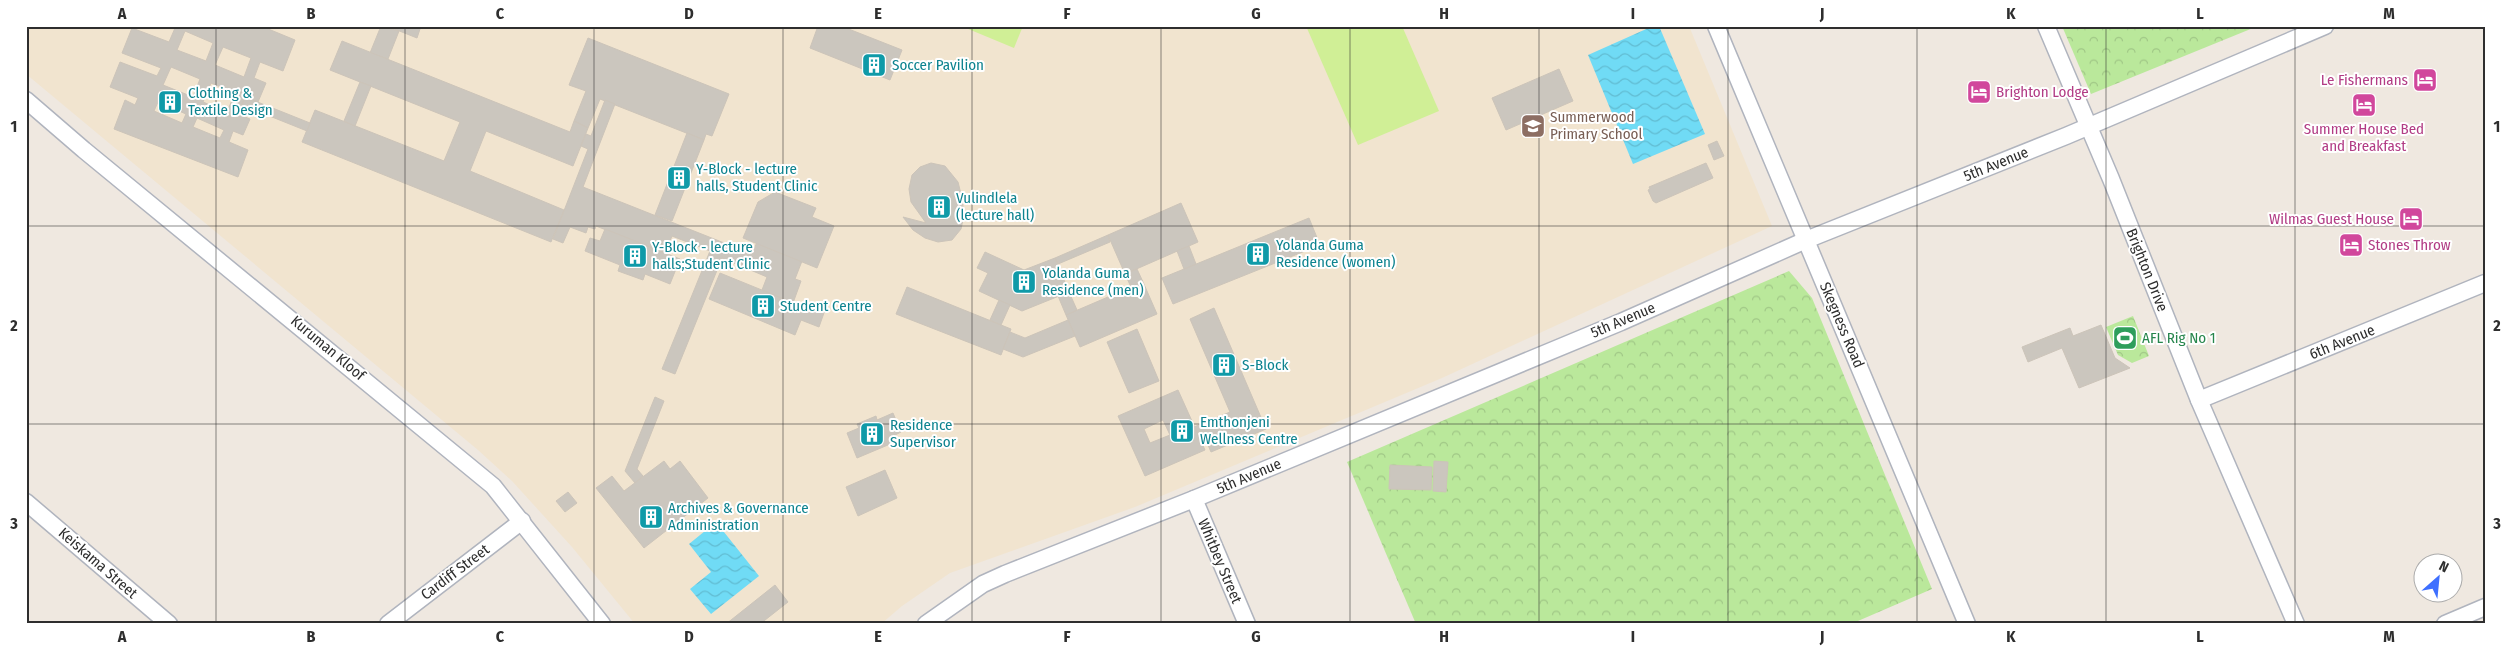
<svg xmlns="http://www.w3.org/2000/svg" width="2511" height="650" viewBox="0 0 2511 650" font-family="'Fira Sans Condensed',sans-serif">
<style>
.education{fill:#f1e4cf}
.forest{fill:url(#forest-crowns)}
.pitch{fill:#d0ef96}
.water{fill:url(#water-waves)}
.building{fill:#cbc6be;stroke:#ccc4b9;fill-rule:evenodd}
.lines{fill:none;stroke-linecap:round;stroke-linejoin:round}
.minor-casing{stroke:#b0b4be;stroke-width:19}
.minor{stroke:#fff;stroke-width:16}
.grid{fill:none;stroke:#2e2e2e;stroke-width:1;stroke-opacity:0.55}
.labels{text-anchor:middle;stroke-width:4;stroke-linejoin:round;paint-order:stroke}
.culture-label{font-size:15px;fill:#0d838f;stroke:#fff;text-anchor:start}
.hotel-label{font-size:15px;fill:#b23c85;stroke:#fff;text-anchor:end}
.education-label{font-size:15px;fill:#785e54;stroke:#fff;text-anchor:start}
.street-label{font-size:15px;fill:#2e2e2e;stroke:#fff}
.leisure-label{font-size:15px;fill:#27864d;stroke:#fff;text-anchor:start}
.neatline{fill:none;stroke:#2e2e2e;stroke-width:2}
.grid-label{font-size:16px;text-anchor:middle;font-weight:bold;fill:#2e2e2e}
</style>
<defs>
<pattern id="forest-crowns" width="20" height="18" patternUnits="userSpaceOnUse" patternTransform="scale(1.25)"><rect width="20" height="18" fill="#bae89b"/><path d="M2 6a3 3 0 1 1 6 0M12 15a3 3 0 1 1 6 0" fill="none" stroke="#a0c786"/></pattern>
<pattern id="water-waves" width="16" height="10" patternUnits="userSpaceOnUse" patternTransform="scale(1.25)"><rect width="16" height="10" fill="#70dbf5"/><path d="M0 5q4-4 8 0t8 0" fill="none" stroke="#61bcd2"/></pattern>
</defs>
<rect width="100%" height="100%" fill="#efe8e0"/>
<path class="education" d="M26 26H1689L1772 226 1442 378 1135 507 950 573 902 606 881 624H635L572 547 512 481 478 450 26 74Z"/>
<g class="forest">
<path d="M2062 26H2258L2091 94Z"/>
<path d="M1789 271 1812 298 1932 589 1851 624H1416L1347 462Z"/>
<path d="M2133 316 2149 356 2132 363 2118 355 2106 327Z"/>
</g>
<g class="pitch">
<path d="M961 26H1023L1014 48Z"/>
<path d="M1306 26H1402L1439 111 1358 145Z"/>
</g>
<g class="water">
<path d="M1653 26H1659L1705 134 1633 164 1588 55Z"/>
<path d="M716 522 759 576 711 614 690 589 711 572 689 544Z"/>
</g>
<g class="building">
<path d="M171 26H261L295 40 283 71 260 62 254 78 266 83 258 102 245 97 238 114 250 119 243 135 233 131 229 142 248 150 238 177 114 129 125 100 135 105 138 98 110 87 120 62 157 76 161 68 122 53 132 28 169 42 175 28ZM185 31 213 43 206 61 177 50ZM223 47 251 58 244 77 215 65ZM171 67 200 79 193 97 163 85ZM211 83 235 93 227 112 203 102ZM158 102 186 114 182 123 154 111ZM197 118 224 130 220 138 193 127Z"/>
<path d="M381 26 399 31 388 59 370 53Z"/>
<path d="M387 26H421L417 38Z"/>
<path d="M818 26H841L902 50 890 80 810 48Z"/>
<path d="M588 38 729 94 712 136 706 134 704 140 600 99 588 128 574 121 586 91 569 85Z"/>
<path d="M342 41 570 132 574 121 588 128 573 166 486 131 470 171 564 210 551 242 302 142 315 110 444 161 460 122 330 70Z"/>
<path d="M1559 69 1573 101 1506 130 1492 98Z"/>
<path d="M360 82 371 86 355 126 344 121Z"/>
<path d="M245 97 310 123 307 131 242 105Z"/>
<path d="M605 100 615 104 583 187 752 254 757 242 802 261 795 279 801 281 793 303 762 290 767 277 722 258 675 374 662 369 710 251 672 236 665 253 596 226 595 229 588 227 586 233 570 227 563 243 553 239 588 149 581 146 586 134 591 136Z"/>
<path d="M687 133 704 140 672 221 655 215Z"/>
<path d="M1717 141 1724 156 1714 160 1708 145Z"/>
<path d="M931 163 945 166 958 182 962 198 964 215 961 229 952 240 938 242 925 238 913 230 903 217 926 223 911 202 909 189 912 175 920 167Z"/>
<path d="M1706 163 1713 178 1656 203 1653 201 1648 190 1650 189 1649 187Z"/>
<path d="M775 192 816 208 812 217 834 226 817 268 743 238 758 202Z"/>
<path d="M1181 203 1198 242 1125 274 1108 235Z"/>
<path d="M1309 218 1320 245 1173 304 1162 278Z"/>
<path d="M605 229 680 259 670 284 645 274 643 280 618 271 620 265 585 251 590 238 600 241Z"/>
<path d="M1108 235 1110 242 1058 264 1055 258Z"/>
<path d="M1189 246 1196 264 1184 269 1177 251Z"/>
<path d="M985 252 1024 270 1055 258 1069 292 1022 311 979 291 988 273 977 268Z"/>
<path d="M1137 269 1143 282 1131 287 1125 274Z"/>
<path d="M720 273 806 308 808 303 825 310 819 327 801 320 795 335 709 299Z"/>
<path d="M1143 282 1157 314 1080 347 1066 315Z"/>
<path d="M907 287 1011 329 1001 355 896 314Z"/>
<path d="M1069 292 1077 310 1066 315 1058 296Z"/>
<path d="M999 300 1010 305 1001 325 990 320Z"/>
<path d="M1214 308 1266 429 1211 452 1202 431 1197 433 1194 427 1230 412 1190 319Z"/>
<path d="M1068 320 1075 336 1023 357 1003 349 1010 332 1025 338Z"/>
<path d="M2101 325 2115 358 2130 368 2079 388 2062 348 2028 362 2022 347 2070 328 2073 336Z"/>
<path d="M1137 329 1159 381 1129 393 1107 342Z"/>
<path d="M1178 390 1205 450 1145 476 1118 416ZM1163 420 1170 435 1150 443 1144 429Z"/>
<path d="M655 397 664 401 637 469 643 476 635 483 625 471Z"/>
<path d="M893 413 901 432 893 436 895 442 857 458 847 433 859 428 857 424 876 416 877 420Z"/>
<path d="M664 461 670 469 680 461 708 498 644 548 596 488 612 476 624 491Z"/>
<path d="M1434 461 1448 462 1446 492 1433 491Z"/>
<path d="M1390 465 1432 467 1431 490 1389 489Z"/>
<path d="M885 470 897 498 858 516 846 487Z"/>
<path d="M568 492 577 503 565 512 556 501Z"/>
<path d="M775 585 788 602 760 624H726Z"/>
</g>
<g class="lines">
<defs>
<g id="minor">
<path d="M1716 26 1967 624"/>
<path d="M2046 26 2111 179 2199 400 2296 624"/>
<path d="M26 100 84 150 493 486 602 624"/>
<path d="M2199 400 2485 283"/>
<path d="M1194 499 1247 624"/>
<path d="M26 502 169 624"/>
<path d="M388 624 522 521"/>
<path d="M926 624 983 584 1005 574 1194 499 1621 322 1806 240 2066 136 2325 26"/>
<path d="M2445 624 2485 607"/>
</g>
</defs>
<use href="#minor" class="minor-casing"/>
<use href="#minor" class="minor"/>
</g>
<path class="grid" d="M216 26V624M405 26V624M594 26V624M783 26V624M972 26V624M1161 26V624M1350 26V624M1539 26V624M1728 26V624M1917 26V624M2106 26V624M2295 26V624M26 226H2485M26 424H2485"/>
<defs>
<symbol id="building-square" viewBox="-11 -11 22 22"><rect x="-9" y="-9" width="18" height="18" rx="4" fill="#0f9aa8" stroke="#fff"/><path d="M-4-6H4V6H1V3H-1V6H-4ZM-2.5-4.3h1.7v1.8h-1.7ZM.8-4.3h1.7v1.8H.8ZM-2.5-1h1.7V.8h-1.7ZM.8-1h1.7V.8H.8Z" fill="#fff"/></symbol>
<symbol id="hotel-square" viewBox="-11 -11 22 22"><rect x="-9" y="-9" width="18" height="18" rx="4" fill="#d1479c" stroke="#fff"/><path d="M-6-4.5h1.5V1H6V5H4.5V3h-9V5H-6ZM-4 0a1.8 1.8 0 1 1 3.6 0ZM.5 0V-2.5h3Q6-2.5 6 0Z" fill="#fff"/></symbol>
<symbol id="school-square" viewBox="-11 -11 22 22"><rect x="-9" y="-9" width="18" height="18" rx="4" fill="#8d6e63" stroke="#fff"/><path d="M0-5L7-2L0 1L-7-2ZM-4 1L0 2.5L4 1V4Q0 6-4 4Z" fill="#fff"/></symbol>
<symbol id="stadium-square" viewBox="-11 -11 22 22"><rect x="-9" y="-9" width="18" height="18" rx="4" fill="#2e9e5b" stroke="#fff"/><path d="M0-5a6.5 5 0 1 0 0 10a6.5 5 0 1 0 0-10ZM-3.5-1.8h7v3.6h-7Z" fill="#fff"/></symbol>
</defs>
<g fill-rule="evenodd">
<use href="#building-square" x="860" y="51" width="28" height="28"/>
<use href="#hotel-square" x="2411" y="66" width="28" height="28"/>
<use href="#hotel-square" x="1965" y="78" width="28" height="28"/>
<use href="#building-square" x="156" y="88" width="28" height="28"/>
<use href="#hotel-square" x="2350" y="91" width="28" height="28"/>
<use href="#school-square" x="1519" y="112" width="28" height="28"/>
<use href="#building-square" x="665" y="164" width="28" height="28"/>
<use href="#building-square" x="925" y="193" width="28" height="28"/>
<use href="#hotel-square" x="2397" y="205" width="28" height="28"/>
<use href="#hotel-square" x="2337" y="231" width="28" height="28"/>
<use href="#building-square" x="1244" y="240" width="28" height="28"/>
<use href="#building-square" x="621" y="242" width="28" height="28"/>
<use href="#building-square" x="1010" y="268" width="28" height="28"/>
<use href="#building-square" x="749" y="292" width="28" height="28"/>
<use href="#stadium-square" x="2111" y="324" width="28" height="28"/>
<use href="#building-square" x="1210" y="351" width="28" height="28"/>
<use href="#building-square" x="1168" y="417" width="28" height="28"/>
<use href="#building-square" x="858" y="420" width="28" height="28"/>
<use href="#building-square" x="637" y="503" width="28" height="28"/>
</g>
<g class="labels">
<g class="culture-label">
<text x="892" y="70">Soccer Pavilion</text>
<text x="188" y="98">Clothing &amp;<tspan x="188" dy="17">Textile Design</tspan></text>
<text x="696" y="174">Y-Block - lecture<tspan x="696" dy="17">halls, Student Clinic</tspan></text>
<text x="956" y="203">Vulindlela<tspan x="956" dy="17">(lecture hall)</tspan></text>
<text x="1276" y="250">Yolanda Guma<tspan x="1276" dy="17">Residence (women)</tspan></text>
<text x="652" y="252">Y-Block - lecture<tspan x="652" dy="17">halls;Student Clinic</tspan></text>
<text x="1042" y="278">Yolanda Guma<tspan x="1042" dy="17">Residence (men)</tspan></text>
<text x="780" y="311">Student Centre</text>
<text x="1242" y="370">S-Block</text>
<text x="1200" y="427">Emthonjeni<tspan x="1200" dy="17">Wellness Centre</tspan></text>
<text x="890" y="430">Residence<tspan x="890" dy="17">Supervisor</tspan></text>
<text x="668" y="513">Archives &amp; Governance<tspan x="668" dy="17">Administration</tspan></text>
</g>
<g class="hotel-label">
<text x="2408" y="85">Le Fishermans</text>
<text x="1996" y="97" text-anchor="start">Brighton Lodge</text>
<text x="2364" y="134" text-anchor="middle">Summer House Bed<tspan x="2364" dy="17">and Breakfast</tspan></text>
<text x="2394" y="224">Wilmas Guest House</text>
<text x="2368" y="250" text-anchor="start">Stones Throw</text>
</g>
<g class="education-label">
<text x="1550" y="122">Summerwood<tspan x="1550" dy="17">Primary School</tspan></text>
</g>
<g class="street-label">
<text transform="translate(1996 164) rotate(-22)" y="5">5th Avenue</text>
<text transform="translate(2147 270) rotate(68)" y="5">Brighton Drive</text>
<text transform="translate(1623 320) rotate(-23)" y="5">5th Avenue</text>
<text transform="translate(1842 325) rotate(67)" y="5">Skegness Road</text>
<text transform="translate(2342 342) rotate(-22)" y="5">6th Avenue</text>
<text transform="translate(328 348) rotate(40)" y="5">Kuruman Kloof</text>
<text transform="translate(1249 476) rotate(-23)" y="5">5th Avenue</text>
<text transform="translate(1220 561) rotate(67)" y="5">Whitbey Street</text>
<text transform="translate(98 563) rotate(41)" y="5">Keiskama Street</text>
<text transform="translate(455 572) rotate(-37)" y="5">Cardiff Street</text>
</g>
<g class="leisure-label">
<text x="2142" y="343">AFL Rig No 1</text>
</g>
</g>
<rect width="2511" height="650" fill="none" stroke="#ffffff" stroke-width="55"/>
<g transform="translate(2438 578) rotate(27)"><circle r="24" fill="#ffffff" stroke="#ababab"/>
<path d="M0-4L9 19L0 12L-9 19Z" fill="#3e6fff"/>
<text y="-8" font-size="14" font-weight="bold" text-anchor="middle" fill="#2e2e2e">N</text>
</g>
<rect x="28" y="28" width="2456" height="594" class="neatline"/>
<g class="grid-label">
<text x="122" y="19">A</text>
<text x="311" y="19">B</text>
<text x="500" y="19">C</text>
<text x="689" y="19">D</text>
<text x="878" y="19">E</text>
<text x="1067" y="19">F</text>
<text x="1256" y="19">G</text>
<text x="1444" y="19">H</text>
<text x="1633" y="19">I</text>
<text x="1822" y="19">J</text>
<text x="2011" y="19">K</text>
<text x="2200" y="19">L</text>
<text x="2389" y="19">M</text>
<text x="14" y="132">1</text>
<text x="2497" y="132">1</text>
<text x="14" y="331">2</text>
<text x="2497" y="331">2</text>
<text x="14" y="529">3</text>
<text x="2497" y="529">3</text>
<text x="122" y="642">A</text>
<text x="311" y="642">B</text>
<text x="500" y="642">C</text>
<text x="689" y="642">D</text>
<text x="878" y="642">E</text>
<text x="1067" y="642">F</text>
<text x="1256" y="642">G</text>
<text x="1444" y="642">H</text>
<text x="1633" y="642">I</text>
<text x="1822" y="642">J</text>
<text x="2011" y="642">K</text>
<text x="2200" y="642">L</text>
<text x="2389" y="642">M</text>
</g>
</svg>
